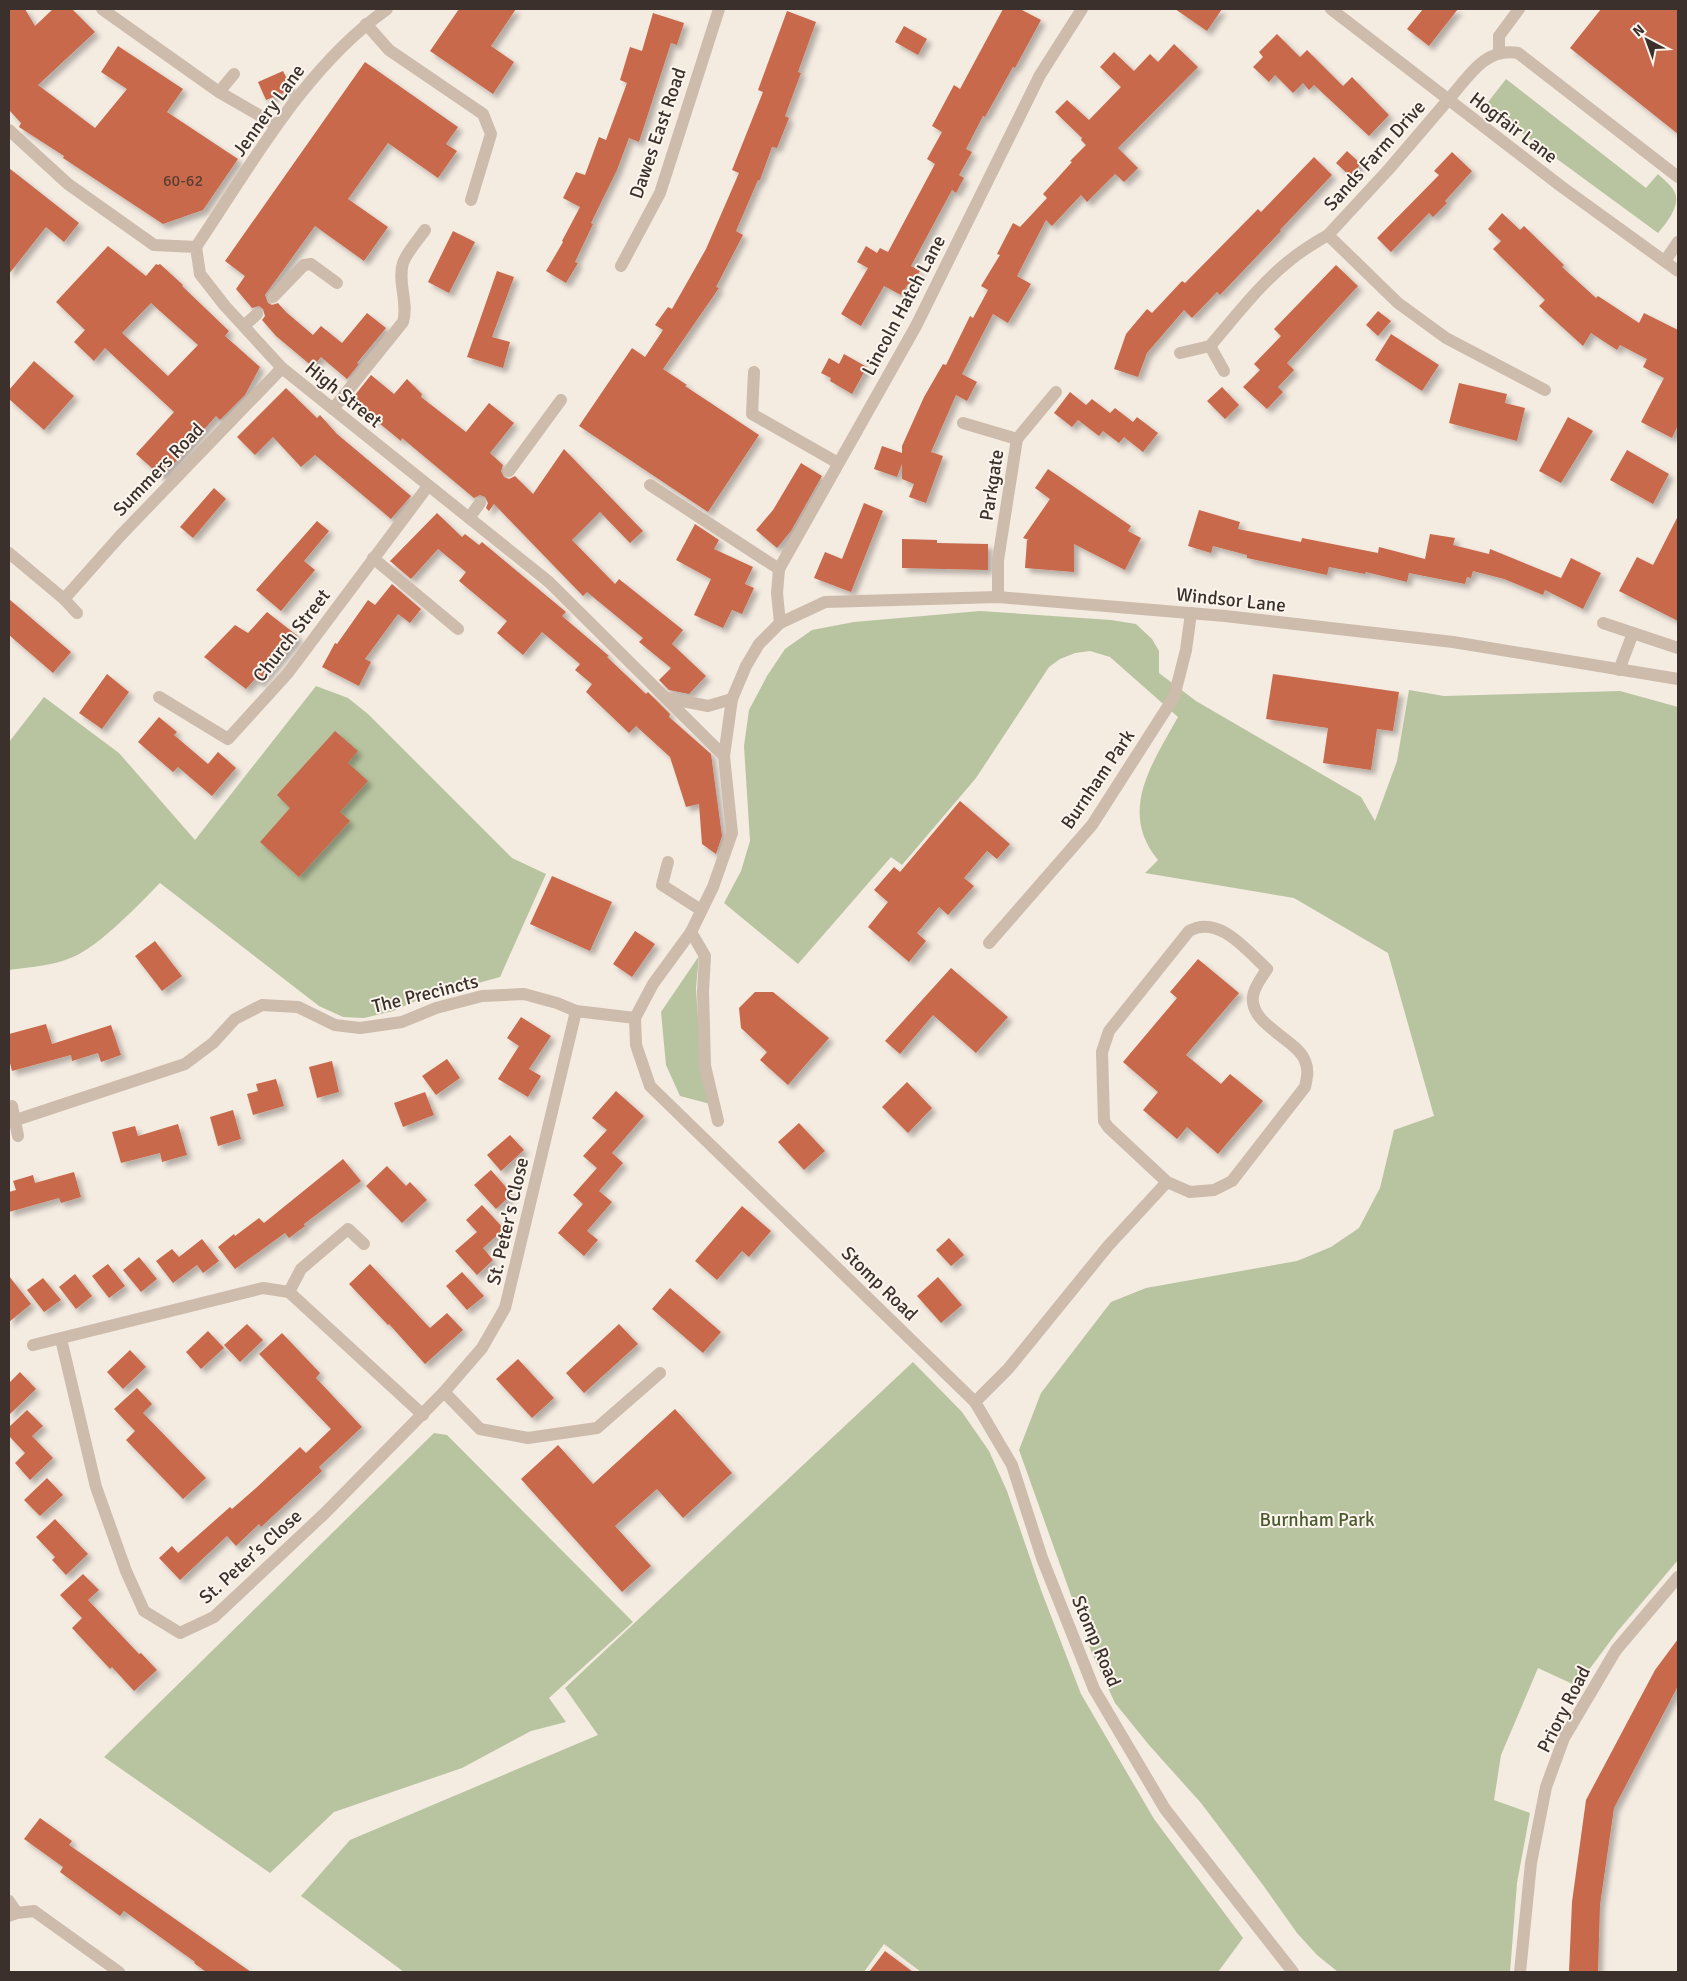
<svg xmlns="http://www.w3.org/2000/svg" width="1687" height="1981" viewBox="0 0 1687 1981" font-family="Signika,sans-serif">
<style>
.green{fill:#b8c4a0}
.building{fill:#c8694b;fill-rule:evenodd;filter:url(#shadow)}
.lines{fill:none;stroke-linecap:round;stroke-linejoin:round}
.service{stroke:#cdbbac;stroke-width:12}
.minor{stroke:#cdbbac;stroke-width:12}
.tertiary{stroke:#cdbbac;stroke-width:12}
.labels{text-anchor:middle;stroke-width:4;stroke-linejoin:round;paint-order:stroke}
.number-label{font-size:16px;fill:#5e3e33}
.street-label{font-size:19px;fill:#3b302b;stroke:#fbf5ee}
.park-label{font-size:19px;fill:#4a5a2e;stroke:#fbf5ee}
</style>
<defs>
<filter id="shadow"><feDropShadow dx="4.5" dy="4.5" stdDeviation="2.5" flood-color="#0004"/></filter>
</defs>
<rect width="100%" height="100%" fill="#f4ebe1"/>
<g class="green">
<path d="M1506 79 1646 188 1658 174C1663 179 1671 185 1674 191 1682 205 1666 223 1658 233L1485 106Z"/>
<path d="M980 611 1111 620 1136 624 1152 639 1159 651V673L1196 701 1361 797 1375 821 1397 761 1409 690 1444 696 1620 691 1678 707V1560L1617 1632 1577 1686 1538 1668 1501 1755 1494 1800 1530 1813 1517 1883 1510 1972H1338L1317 1955 1297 1933 1263 1885 1201 1803 1149 1745 1115 1703 1091 1651 1019 1450 1041 1393 1111 1302 1146 1288 1297 1261 1331 1247 1359 1228 1380 1188 1394 1130 1434 1116 1388 953 1294 898 1145 873 1158 860C1118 811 1152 764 1178 717L1110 657 1090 651 1075 653 1060 659 1049 667 976 778 902 865 891 857 798 964 724 903 741 871 750 841 744 746 749 710 767 676 785 649 812 630 854 622Z"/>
<path d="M316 686 348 698 368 714 512 858 546 874 500 977 420 999 393 1011 364 1018 343 1017 319 1006 160 883C138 905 101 945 73 957 53 966 29 967 9 970V742L44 697 119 753 195 840Z"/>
<path d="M699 956 696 988 700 1049 718 1106 680 1096 666 1065 661 1012Z"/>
<path d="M913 1362 962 1412 989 1451 1007 1491 1041 1590 1081 1694 1154 1819 1243 1938 1218 1972H921L884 1944 864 1972H404L301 1896 350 1840 598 1735 565 1688Z"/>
<path d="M434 1433 447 1435 633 1622 549 1698 566 1722 531 1731 462 1768 334 1812 270 1873 104 1757Z"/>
</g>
<g class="building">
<path d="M9 9H25L35 26 53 9H72L95 32 38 85 95 128 127 89 101 72 118 46 183 89 167 112 238 159 203 210 163 224 63 158 64 156 19 127 21 123 9 110Z"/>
<path d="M459 9H516L491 46 514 62 493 94 430 51Z"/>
<path d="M1003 9H1020L1041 20 1015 68 1013 67 985 117 983 116 966 149 972 152 959 175 964 178 956 193 952 190 911 266 920 271 911 286 908 284 901 295 884 286 861 326 841 314 868 268 857 262 866 246 877 253 880 248 888 252 935 164 927 159 942 132 932 126 954 85 960 89Z"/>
<path d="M1175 9H1222L1207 31Z"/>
<path d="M1423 9H1458L1429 46 1407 29Z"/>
<path d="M1601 9H1678V134L1570 48Z"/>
<path d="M787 11 816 22 798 72 801 73 785 116 789 118 777 148 772 147 760 180H758L736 231 743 235 716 287 719 288 663 369 687 385 685 386 759 435 708 512 579 426 632 348 645 357 663 330 655 325 668 307 672 309 706 249 739 173 732 170 763 92 758 90Z"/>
<path d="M653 13 684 23 677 45 671 43 639 142 629 138 617 170 591 223 593 224 575 262 578 263 566 283 546 271 563 242 562 241 580 207 563 198 576 172 585 175 599 137 606 140 627 83 620 80 630 47 642 51Z"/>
<path d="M904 26 927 39 918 55 895 42Z"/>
<path d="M1277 34 1300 57 1307 50 1343 86 1352 77 1389 115 1369 136 1314 85 1309 90 1303 83 1293 93 1275 75 1269 82 1253 67 1263 57 1259 52Z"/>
<path d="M1174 44 1198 67 1118 148 1138 168 1124 182 1115 174 1087 202 1081 195 1052 226 1046 220 1017 276 1031 284 1008 323 993 314 962 374 977 382 967 401 956 395 931 452 943 456 926 503 909 497 914 484 902 479V464L897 477 874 469 882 446 902 453V446L924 397 943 364 946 365 970 316 973 318 988 290 981 286 1000 255 997 254 1013 223 1020 227 1047 198 1043 194 1072 162 1070 161 1086 145 1081 140 1082 138 1055 112 1067 100 1089 120 1121 87 1100 67 1114 52 1134 71 1150 54 1158 62Z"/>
<path d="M365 62 458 127 446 144 457 151 438 178 388 143 348 199 388 227 364 261 315 226 265 295 268 303 272 305 278 303 286 312 313 335 321 326 342 343 367 313 386 328 357 363 359 364 347 379 321 357 313 367 276 336 262 320 265 316 263 309 259 306 252 308 236 289 245 276 225 261Z"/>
<path d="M283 71 292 89 266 100 258 82Z"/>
<path d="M1347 151 1361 164 1350 176 1336 163Z"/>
<path d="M1452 152 1472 171 1445 201 1447 203 1433 217 1429 213 1391 252 1377 238 1439 175 1434 171Z"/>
<path d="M1314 157 1332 175 1280 230 1281 231 1220 295 1217 292 1192 318 1184 310 1147 353 1138 377 1114 369 1126 334 1147 309 1152 313 1182 281 1185 283 1258 209 1261 212Z"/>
<path d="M9 168 79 223 64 242 46 227 9 274Z"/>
<path d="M1502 213 1520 230 1524 226 1564 265 1562 267 1596 298 1598 296 1639 323 1644 313 1678 330V425L1672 438 1641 422 1664 378 1643 367 1647 359 1620 345 1617 350 1591 333 1583 346 1539 306 1545 300 1493 249 1501 241 1488 229Z"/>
<path d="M453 231 475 242 449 293 428 282Z"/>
<path d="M108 246 146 276 156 264 158 265 160 264 183 285 182 286 229 331 225 336 260 367 245 395 220 420 216 416 162 477 136 454 174 412 105 348 94 361 74 342 85 330 56 302ZM151 303 198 345 168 376 122 333Z"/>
<path d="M1336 265 1358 286 1287 363 1294 370 1278 387 1283 392 1267 409 1243 387 1260 370 1254 364 1281 336 1274 329Z"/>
<path d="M497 271 514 277 492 337 510 342 503 368 467 357Z"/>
<path d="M1378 311 1391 321 1378 336 1366 325Z"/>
<path d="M1391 334 1439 365 1422 391 1375 360Z"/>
<path d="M844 354 867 367 852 394 830 381 831 378 821 373 829 358 839 364Z"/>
<path d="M34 361 74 396 44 430 9 399V390Z"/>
<path d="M371 375 394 394 407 379 422 394 421 397 466 432 489 403 514 423 490 453 503 465 501 471 504 477 509 479 515 476 533 494 564 449 643 531 630 543 600 512 572 540 615 584 619 579 683 630 672 644 706 676 689 694 669 690 659 680 671 668 639 642 643 638 587 592 583 596 494 504 489 511 486 508 488 503 485 497 480 495 474 498 402 438 401 441 351 400Z"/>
<path d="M1459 383 1507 394 1505 403 1525 408 1517 441 1449 423Z"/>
<path d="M1222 387 1239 405 1225 419 1207 401Z"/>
<path d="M286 388 317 418 320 415 337 434 411 496 391 519 315 455 301 467 273 437 255 455 237 437Z"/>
<path d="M1070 392 1086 405 1092 399 1110 413 1115 408 1133 422 1137 417 1158 433 1143 452 1124 437 1119 443 1103 431 1099 436 1078 420 1072 427 1054 413Z"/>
<path d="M1568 417 1593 431 1561 483 1539 471Z"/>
<path d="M1627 450 1669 474 1653 504 1610 480Z"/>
<path d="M801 463 822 476 791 531 777 548 756 530 773 510Z"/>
<path d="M1048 469 1131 526 1128 531 1141 538 1125 570 1074 544V572L1025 568 1027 540H1029L1023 538 1050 499 1035 488Z"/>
<path d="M214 488 226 499 193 538 180 527Z"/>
<path d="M864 503 883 511 851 592 814 578 825 552 842 559Z"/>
<path d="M1199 510 1240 522 1238 529 1301 542 1302 538 1378 553 1379 547 1425 559 1430 534 1455 538 1453 545 1489 554 1490 549 1561 578 1571 558 1601 573 1583 609 1545 590 1543 595 1504 579 1473 571 1471 578 1467 577 1465 584 1409 573 1407 582 1366 572 1365 574 1329 567 1327 575 1247 558V555L1213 546 1211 553 1188 546Z"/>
<path d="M437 513 462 537 465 534 479 545 482 542 566 612 562 616 609 656 607 657 646 694 648 692 670 714 669 717 711 754 722 836 716 854 702 844 699 804 686 807 670 757 636 726 629 733 586 692 592 684 575 670 580 664 542 632 523 655 497 633 507 621 459 581 466 572 438 549 411 579 390 561Z"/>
<path d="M1678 516V621L1619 591 1637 557 1653 565Z"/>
<path d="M317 521 329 531 304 561 315 570 281 611 256 590Z"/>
<path d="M695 524 719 540 714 549 753 567 745 584 754 588 742 614 732 610 723 628 694 615 711 579 676 560Z"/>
<path d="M902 539 937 540V543L988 544V570L902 568Z"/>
<path d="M392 584 421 609 410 623 398 614 365 659 371 662 359 686 322 667 335 643 337 644 368 600 375 605Z"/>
<path d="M9 599 71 652 53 673 9 635Z"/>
<path d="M267 612 299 637 260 683 255 679 246 689 204 657 235 625 248 633Z"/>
<path d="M107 674 129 692 102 729 79 713Z"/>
<path d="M1273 674 1399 692 1393 731 1377 729 1371 770 1323 763 1328 728 1266 719Z"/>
<path d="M159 717 177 732 174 735 208 764 218 752 236 768 212 796 178 767 173 772 138 742Z"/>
<path d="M335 731 358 751 348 763 368 781 340 812 350 821 299 877 260 842 290 808 277 795Z"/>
<path d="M960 801 1010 844 997 859 987 851 964 878 974 886 948 915 939 907 917 933 926 941 909 962 868 927 888 902 874 890 894 867 900 872Z"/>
<path d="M552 876 612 902 590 951 530 924Z"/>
<path d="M635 931 655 944 632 977 613 964Z"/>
<path d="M155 941 182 976 162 991 135 956Z"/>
<path d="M1198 959 1239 993 1186 1055 1221 1084 1230 1074 1263 1101 1218 1154 1187 1127 1177 1139 1143 1110 1158 1092 1123 1062 1177 998 1170 992Z"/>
<path d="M951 968 1008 1017 976 1053 933 1015 900 1054 885 1041Z"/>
<path d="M755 992H773L829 1038 788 1085 760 1060 767 1052 741 1028 739 1008Z"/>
<path d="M521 1017 551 1036 529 1069 541 1076 528 1097 498 1079 519 1046 507 1038Z"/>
<path d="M46 1024 52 1044 111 1025 121 1055 101 1062 98 1053 72 1061 71 1055 12 1071 9 1059V1034Z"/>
<path d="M447 1059 460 1078 436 1095 422 1076Z"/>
<path d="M332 1061 339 1092 317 1098 309 1067Z"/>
<path d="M276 1079 284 1106 253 1115 247 1094 258 1091 256 1084Z"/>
<path d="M907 1082 932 1108 908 1133 882 1107Z"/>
<path d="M616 1091 644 1116 612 1153 623 1163 599 1191 612 1202 587 1231 598 1240 584 1256 558 1233 583 1204 573 1195 597 1168 583 1156 607 1130 592 1118Z"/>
<path d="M425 1092 434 1115 403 1127 394 1103Z"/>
<path d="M233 1110 241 1139 218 1146 210 1117Z"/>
<path d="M799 1123 825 1151 804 1170 778 1142Z"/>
<path d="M178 1124 187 1155 162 1162 160 1153 121 1163 112 1132 135 1126 138 1136Z"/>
<path d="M510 1135 524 1150 501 1171 487 1155Z"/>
<path d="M343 1159 361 1181 304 1224 305 1226 289 1238 285 1233 235 1269 218 1247 234 1234 235 1236 259 1218 264 1223Z"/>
<path d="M387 1166 406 1186 410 1182 427 1200 402 1223 366 1186Z"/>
<path d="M491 1170 512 1194 496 1209 474 1185Z"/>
<path d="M74 1172 81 1197 61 1203 59 1198 9 1212V1192L16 1190 13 1181 33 1175 35 1183Z"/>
<path d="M482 1205 504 1229 483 1248 493 1260 477 1275 455 1251 477 1232 466 1220Z"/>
<path d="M742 1206 771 1231 749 1257 742 1251 717 1280 695 1261Z"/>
<path d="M949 1238 964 1255 951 1266 936 1250Z"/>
<path d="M202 1239 219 1261 203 1273 197 1265 173 1283 156 1261 172 1249 179 1257Z"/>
<path d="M139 1257 157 1279 141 1292 123 1270Z"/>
<path d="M108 1264 125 1286 109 1298 92 1276Z"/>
<path d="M370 1264 430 1328 447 1313 463 1330 425 1364 389 1324 388 1325 349 1284Z"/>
<path d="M462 1272 484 1296 467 1310 446 1286Z"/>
<path d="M75 1274 92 1296 76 1309 59 1287Z"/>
<path d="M9 1276 31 1304 9 1322Z"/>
<path d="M938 1277 962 1305 941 1323 917 1296Z"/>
<path d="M43 1278 61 1300 44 1312 27 1290Z"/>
<path d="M670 1288 721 1332 703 1353 652 1309Z"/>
<path d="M247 1324 263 1340 240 1362 224 1345Z"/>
<path d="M619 1324 638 1344 584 1393 566 1373Z"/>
<path d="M208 1331 224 1348 201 1369 186 1352Z"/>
<path d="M282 1333 320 1373 316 1378 362 1427 319 1467 322 1471 261 1527 259 1524 236 1546 227 1536 180 1580 159 1558 172 1546 178 1553 230 1507 232 1509 256 1488 300 1447 306 1453 331 1429 259 1354Z"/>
<path d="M130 1350 146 1367 123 1389 107 1372Z"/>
<path d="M518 1359 554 1398 532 1418 496 1379Z"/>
<path d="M20 1372 36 1389 9 1415V1383Z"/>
<path d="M137 1388 152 1404 143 1413 206 1478 183 1499 126 1440 135 1431 114 1409Z"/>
<path d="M675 1409 732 1473 683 1518 657 1489 615 1526 651 1566 622 1592 521 1479 558 1445 593 1484Z"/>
<path d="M27 1410 43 1426 32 1436 53 1458 30 1480 15 1463 25 1453 9 1436V1427Z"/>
<path d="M47 1478 63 1495 40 1516 24 1500Z"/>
<path d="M55 1519 88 1554 66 1575 52 1560 55 1557 36 1537Z"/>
<path d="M83 1574 99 1590 88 1600 139 1654 141 1653 157 1670 134 1691 112 1667 110 1669 72 1628 82 1618 60 1595Z"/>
<path d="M1678 1639V1686L1614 1808 1600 1905 1598 1972H1569L1572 1902 1586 1800 1655 1670Z"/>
<path d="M40 1818 72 1841 69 1845 251 1972H206L194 1963 195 1962 124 1911 120 1916 60 1872 63 1867 24 1839Z"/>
<path d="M885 1951 913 1972H869Z"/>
</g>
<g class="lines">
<g class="service">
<path d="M366 24 389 50 483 114 491 134 471 200"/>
<path d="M1499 53V36L1519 9"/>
<path d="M219 92 234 74"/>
<path d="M1448 100C1468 78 1484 47 1518 53L1678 177"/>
<path d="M1665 261 1678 242"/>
<path d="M273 297 304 265 311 264 337 283"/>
<path d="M244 326 257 314"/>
<path d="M754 372 752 414 838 463"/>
<path d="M333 409 403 322C409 303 397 282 403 263 407 252 418 240 425 230"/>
<path d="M963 423 1017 439"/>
<path d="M509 471 561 400"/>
<path d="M650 485 779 569"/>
<path d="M469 518 480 503"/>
<path d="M373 558 458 629"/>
<path d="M1603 623 1678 648"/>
<path d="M1619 670 1633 633"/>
<path d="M668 862 662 885 701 910"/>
<path d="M691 932 705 956 703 991 705 1066 718 1121"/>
<path d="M989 943 1092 825 1174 697 1186 650 1191 613"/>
<path d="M975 1402 1008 1369 1108 1246 1167 1182 1190 1192 1214 1190 1232 1181 1305 1087C1307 1078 1309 1070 1305 1061 1297 1039 1249 1025 1253 996 1254 987 1262 977 1267 969 1247 951 1219 914 1189 931L1109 1031 1102 1052 1104 1121 1108 1127 1167 1182"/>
</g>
<g class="minor">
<path d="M102 9 219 92 276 125"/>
<path d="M1448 100 1389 169 1328 235 1398 303 1446 338 1545 390"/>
<path d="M9 130 68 184 154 245 196 247 200 274 225 306 282 368 549 582 724 756"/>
<path d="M196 247C251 165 305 67 387 9"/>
<path d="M621 266 660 193 719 9"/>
<path d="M1210 346C1235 317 1259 285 1289 261 1301 251 1314 243 1328 235"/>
<path d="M1180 353 1210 346 1224 371"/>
<path d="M9 553 64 599 77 613"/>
<path d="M998 597V560L1017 439 1056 392"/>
<path d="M64 599 120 536 282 368"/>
<path d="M780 623 777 593 779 569 916 326 1040 75 1082 9"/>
<path d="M159 697 228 739 288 673 428 486"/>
<path d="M667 698 708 706 732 699"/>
<path d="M12 1106 18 1136"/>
<path d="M16 1120 185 1064 213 1043 235 1019 262 1005 298 1007 335 1025 360 1028 402 1022 436 1008 482 996 524 994 557 1003 576 1011 635 1018"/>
<path d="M289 1292 301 1269 348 1229 364 1244"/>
<path d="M61 1339 96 1487 126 1571 144 1611 180 1633 214 1617 324 1514 444 1392 482 1348 505 1308 576 1011"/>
<path d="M33 1345 263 1288 289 1292 423 1415"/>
<path d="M444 1392 480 1429 528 1438 597 1428 660 1373"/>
<path d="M9 1901 17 1913"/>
<path d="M9 1916 17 1913 34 1911 119 1972"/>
<path d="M1293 1972 1165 1809 1094 1689 1042 1558 1012 1465 975 1402 650 1086 636 1045 635 1018 653 984 691 932 713 887 732 833 724 756 732 699 746 666 759 644 780 623 825 602 998 597 1225 616 1453 642 1678 679"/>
</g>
<g class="tertiary">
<path d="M1331 9 1562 187 1678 271"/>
<path d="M1520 1972 1531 1863 1546 1787 1564 1738 1616 1650 1678 1577"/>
</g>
</g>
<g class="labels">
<g class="number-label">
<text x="183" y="186">60-62</text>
</g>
<g class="street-label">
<text transform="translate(268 110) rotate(-54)" y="7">Jennery Lane</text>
<text transform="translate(1514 127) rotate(37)" y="7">Hogfair Lane</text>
<text transform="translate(657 133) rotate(-71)" y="7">Dawes East Road</text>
<text transform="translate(1374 155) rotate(-48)" y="7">Sands Farm Drive</text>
<text transform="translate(903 305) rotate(-62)" y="7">Lincoln Hatch Lane</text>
<text transform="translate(344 394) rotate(39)" y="7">High Street</text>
<text transform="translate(158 469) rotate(-46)" y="7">Summers Road</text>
<text transform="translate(991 485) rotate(-81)" y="7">Parkgate</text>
<text transform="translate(1231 599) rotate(6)" y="7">Windsor Lane</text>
<text transform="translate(291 635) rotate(-52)" y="7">Church Street</text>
<text transform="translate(1097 779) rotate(-56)" y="7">Burnham Park</text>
<text transform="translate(425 993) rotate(-14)" y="7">The Precincts</text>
<text transform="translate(507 1221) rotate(-77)" y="7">St. Peter's Close</text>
<text transform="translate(880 1283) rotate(44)" y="7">Stomp Road</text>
<text transform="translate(250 1556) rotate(-42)" y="7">St. Peter's Close</text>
<text transform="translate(1097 1641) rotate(67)" y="7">Stomp Road</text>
<text transform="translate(1563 1709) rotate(-63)" y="7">Priory Road</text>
</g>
<g class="park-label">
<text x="1317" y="1526">Burnham Park</text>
</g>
</g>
<rect width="1687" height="1981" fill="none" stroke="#3b302b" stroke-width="20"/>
<g transform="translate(1647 40) rotate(319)" stroke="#fbf5ee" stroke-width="4" paint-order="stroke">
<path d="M0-4L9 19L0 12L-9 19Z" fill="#3b302b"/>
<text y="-8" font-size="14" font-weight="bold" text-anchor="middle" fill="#3b302b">N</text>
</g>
</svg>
